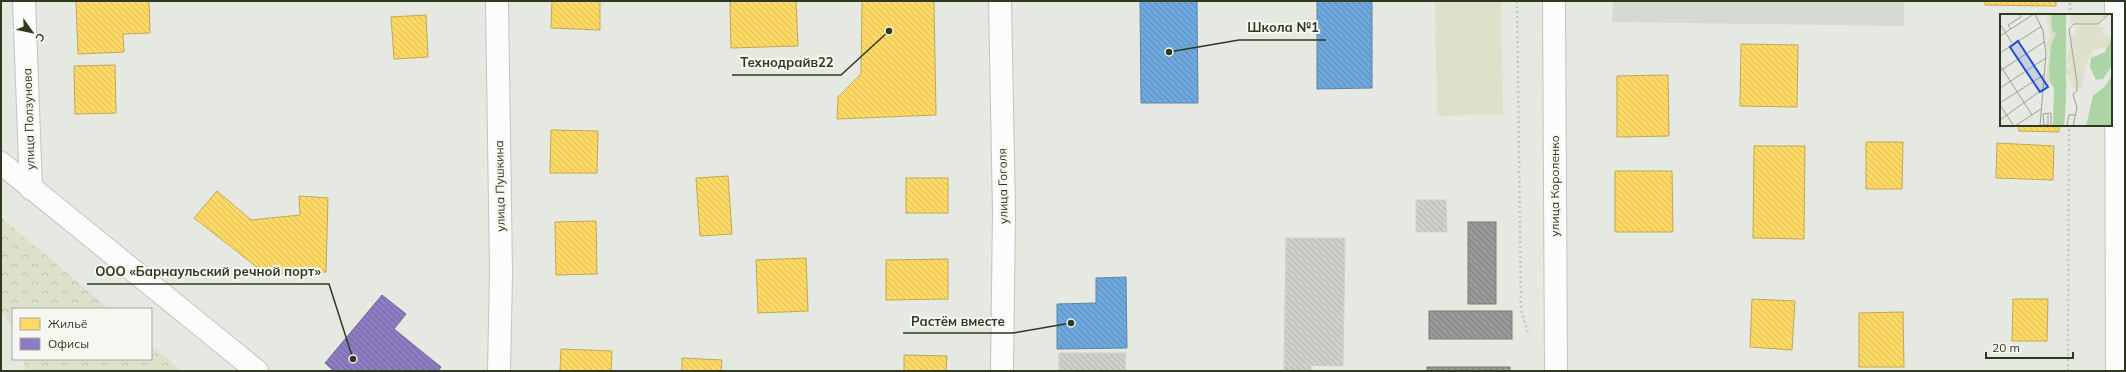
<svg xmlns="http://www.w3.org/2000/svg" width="2126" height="372" viewBox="0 0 2126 372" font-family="Mulish,sans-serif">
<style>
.built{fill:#d6d9d0}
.forest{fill:url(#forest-crowns)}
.park{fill:#dfe0cc}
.homes{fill:url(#homes-back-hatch);stroke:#c0a952}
.offices{fill:url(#offices-back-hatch);stroke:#716893}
.schools{fill:url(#schools-back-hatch);stroke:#5c87a4}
.industry{fill:url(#industry-back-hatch);stroke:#797c75}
.building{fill:url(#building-back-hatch);stroke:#cfd1cb}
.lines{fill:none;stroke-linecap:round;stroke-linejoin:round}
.minor-casing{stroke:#c3c4bf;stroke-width:24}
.path{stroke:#c4c8bf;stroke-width:2.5;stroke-dasharray:2 3;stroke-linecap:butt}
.minor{stroke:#fbfcfb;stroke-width:22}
.labels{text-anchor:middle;stroke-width:4;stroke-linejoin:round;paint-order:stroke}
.street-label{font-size:12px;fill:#2e3922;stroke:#f5f7f0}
.inset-road{fill:none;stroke:#9ca295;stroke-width:1}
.view{fill:#1d4ed8;fill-opacity:0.15;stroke:#1d4ed8;stroke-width:2}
.inset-edge{fill:none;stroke:#2e3922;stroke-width:2}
.leader{fill:none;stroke:#2e3922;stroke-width:1.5}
.callout-dot{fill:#2e3922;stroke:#f5f7f0;stroke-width:1.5}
.callout-label{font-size:13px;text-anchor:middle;font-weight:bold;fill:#2e3922;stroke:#f5f7f0;stroke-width:4;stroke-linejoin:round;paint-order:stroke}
</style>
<defs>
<pattern id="forest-crowns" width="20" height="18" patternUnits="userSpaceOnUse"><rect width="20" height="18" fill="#dfe0cc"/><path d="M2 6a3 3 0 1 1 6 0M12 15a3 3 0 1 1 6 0" fill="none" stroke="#c0c1af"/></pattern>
<pattern id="homes-back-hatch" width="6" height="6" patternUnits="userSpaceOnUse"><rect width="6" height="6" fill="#ffd966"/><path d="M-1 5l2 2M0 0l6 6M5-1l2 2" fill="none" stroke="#dbbb58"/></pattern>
<pattern id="offices-back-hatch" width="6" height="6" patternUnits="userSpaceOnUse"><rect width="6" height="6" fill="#8e7cc3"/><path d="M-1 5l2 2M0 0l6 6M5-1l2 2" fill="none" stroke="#74679e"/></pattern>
<pattern id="schools-back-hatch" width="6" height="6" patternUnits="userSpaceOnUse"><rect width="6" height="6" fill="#6fa8dc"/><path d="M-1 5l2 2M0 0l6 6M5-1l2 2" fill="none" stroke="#5c8ab2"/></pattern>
<pattern id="industry-back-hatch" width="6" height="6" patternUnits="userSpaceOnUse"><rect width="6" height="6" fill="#999"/><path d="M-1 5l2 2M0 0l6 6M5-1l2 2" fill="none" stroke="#7d7e7c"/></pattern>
<pattern id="building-back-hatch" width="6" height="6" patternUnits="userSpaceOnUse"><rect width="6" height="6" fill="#cfd0cb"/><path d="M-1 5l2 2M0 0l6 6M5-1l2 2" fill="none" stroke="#b2b3ae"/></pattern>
</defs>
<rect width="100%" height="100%" fill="#e6e8e2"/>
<path class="built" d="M1613 1H1904V26L1612 22Z"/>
<g class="forest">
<path d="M1 217 109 309H13V326L1 312Z"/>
<path d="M151 345 182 371H25L23 359H151Z"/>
</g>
<path class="park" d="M1435 1H1501L1503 114 1437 116Z"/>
<g class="homes">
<path d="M76 1H149L150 33 123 34 124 52 78 54Z"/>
<path d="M552 1H600V30L551 28Z"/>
<path d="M730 1H796L798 46 731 48Z"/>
<path d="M862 1H934L936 115 837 119 838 97 861 74Z"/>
<path d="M1985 1H2056V6L1985 5Z"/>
<path d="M426 15 428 57 394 59 391 17Z"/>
<path d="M1741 44 1798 45 1797 107 1740 106Z"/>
<path d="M115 65 116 113 75 114 74 66Z"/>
<path d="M1668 75 1669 136 1617 137V76Z"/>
<path d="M2019 125H2059V132L2019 131Z"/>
<path d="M551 130 598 131 597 173H550Z"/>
<path d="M1866 142H1903L1902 189H1866Z"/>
<path d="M1997 143 2054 146 2053 180 1996 178Z"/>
<path d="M1754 146H1805L1804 239 1753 238Z"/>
<path d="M1615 171H1672L1673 232H1615Z"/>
<path d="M728 176 732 234 700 236 696 178Z"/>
<rect x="906" y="178" width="42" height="35"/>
<path d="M217 191 251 220 300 215 299 196 328 198 326 272 266 274 194 218Z"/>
<path d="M596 221 597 274 556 275 555 222Z"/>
<path d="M806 258 808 311 758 313 756 260Z"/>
<path d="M948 259V299L886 300V260Z"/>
<path d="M1752 299 1795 301 1792 350 1750 347Z"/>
<path d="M2013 299H2048L2047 341H2012Z"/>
<path d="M1903 312 1904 367H1859V313Z"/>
<path d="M561 349 612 351 611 371H560Z"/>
<path d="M904 355 947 356 946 371H904Z"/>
<path d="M682 358 722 360 721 371H682Z"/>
</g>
<path class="offices" d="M382 295 406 314 394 329 441 367 438 371H334L325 363Z"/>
<g class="schools">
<path d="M1140 1H1197L1198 103H1141Z"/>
<path d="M1317 1H1372V88L1317 89Z"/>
<path d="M1126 277 1127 348 1057 349V304L1096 303V278Z"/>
</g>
<g class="industry">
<rect x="1468" y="222" width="28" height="82"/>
<rect x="1429" y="311" width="83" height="28"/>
<rect x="1427" y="367" width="83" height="4"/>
</g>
<g class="building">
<path d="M1416 200H1446L1447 232H1416Z"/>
<path d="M1286 238H1345L1343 366 1284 365Z"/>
<path d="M1059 353H1126L1125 371H1059Z"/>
<rect x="1284" y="365" width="27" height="6"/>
</g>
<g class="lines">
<defs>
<g id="minor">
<path d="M24 1 31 189"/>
<path d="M497 1 501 273 499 371"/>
<path d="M1000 1 1004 212 1002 371"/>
<path d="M1554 1 1556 371"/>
<path d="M2116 1 2117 371"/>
<path d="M1 163 257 371"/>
</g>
</defs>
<use href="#minor" class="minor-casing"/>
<g class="path">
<path d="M1517 1 1521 309 1528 333"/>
<path d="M2070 15V1"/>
<path d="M2068 371 2069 125"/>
</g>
<use href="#minor" class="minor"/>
</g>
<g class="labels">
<g class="street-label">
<text transform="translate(29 119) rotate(-92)" y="4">улица Ползунова</text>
<text transform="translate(500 186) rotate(-91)" y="4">улица Пушкина</text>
<text transform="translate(1003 186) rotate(-91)" y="4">улица Гоголя</text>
<text transform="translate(1555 186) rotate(-90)" y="4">улица Короленко</text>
</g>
</g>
<g transform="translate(2000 14)">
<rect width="112" height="112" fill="#e6e8e2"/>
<path d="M46 0H51L56 20 51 30V39L47 38 46 29 51 23ZM72 0 98 2 106 0 98 9 76 10 70 9ZM84 11 104 13 103 19 105 22 112 23V25L107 36 101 34 92 37 85 53 82 73 75 76 68 63 72 65 74 61 67 62 66 56 70 53 73 46 66 52 67 41 72 26 70 23 76 20 75 13ZM49 42 51 43V71L44 76Z" fill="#dfe0cc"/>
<path d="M51 0H66V88L64 112H53L54 74 50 68 49 56 51 30 56 20 52 16ZM112 25V52L103 65 96 66 90 53 91 44 105 38ZM112 62V112H86L93 82 104 73Z" fill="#acd4a5"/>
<path class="inset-road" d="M35 0 43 17 46 40 40 112M0 10 12 29M11 15 8 11 21 3 19 0M0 22 34 0M0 39 42 12M0 51 32 101M0 57 44 28M0 74 46 44M0 89 45 60M0 91 14 112M0 106 43 75M43 111H48V101M15 112 41 95M44 112 43 100 51 99V112M67 112 69 101H76M73 112 77 94 73 80 77 77V68L69 15 74 10H98L109 0"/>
<path class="view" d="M18 27 48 73 40 78 10 33Z"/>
<rect width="112" height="112" class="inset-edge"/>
</g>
<path class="leader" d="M1169 52L1239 40H1326M889 31L841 75H732M353 359L329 284H87M1071 323L1013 333H903"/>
<g class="callout-dot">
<circle cx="1169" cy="52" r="4"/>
<circle cx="889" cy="31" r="4"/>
<circle cx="353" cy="359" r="4"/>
<circle cx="1071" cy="323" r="4"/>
</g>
<g class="callout-label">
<text x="1283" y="32">Школа №1</text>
<text x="787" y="67">Технодрайв22</text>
<text x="208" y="276">ООО «Барнаульский речной порт»</text>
<text x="958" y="326">Растём вместе</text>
</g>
<rect width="2126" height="372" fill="none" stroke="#2e3922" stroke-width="4"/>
<rect x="12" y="308" width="140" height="52" fill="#f5f7f0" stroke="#a5ab9e"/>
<rect x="20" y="318" width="20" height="12" fill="#ffd966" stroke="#a5ab9e"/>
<text x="48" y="328" font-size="12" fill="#2e3922">Жильё</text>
<rect x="20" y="338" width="20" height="12" fill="#8e7cc3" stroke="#a5ab9e"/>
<text x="48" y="348" font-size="12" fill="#2e3922">Офисы</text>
<g transform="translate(32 32) rotate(123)" stroke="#f5f7f0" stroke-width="3" paint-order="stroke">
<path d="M0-3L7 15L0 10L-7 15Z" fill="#2e3922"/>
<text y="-6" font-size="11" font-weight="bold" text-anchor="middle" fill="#2e3922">С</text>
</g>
<path d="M1986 352v6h87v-6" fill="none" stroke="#2e3922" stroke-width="2"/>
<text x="1992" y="352" font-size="12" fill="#2e3922" stroke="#f5f7f0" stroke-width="3" paint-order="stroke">20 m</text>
</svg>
